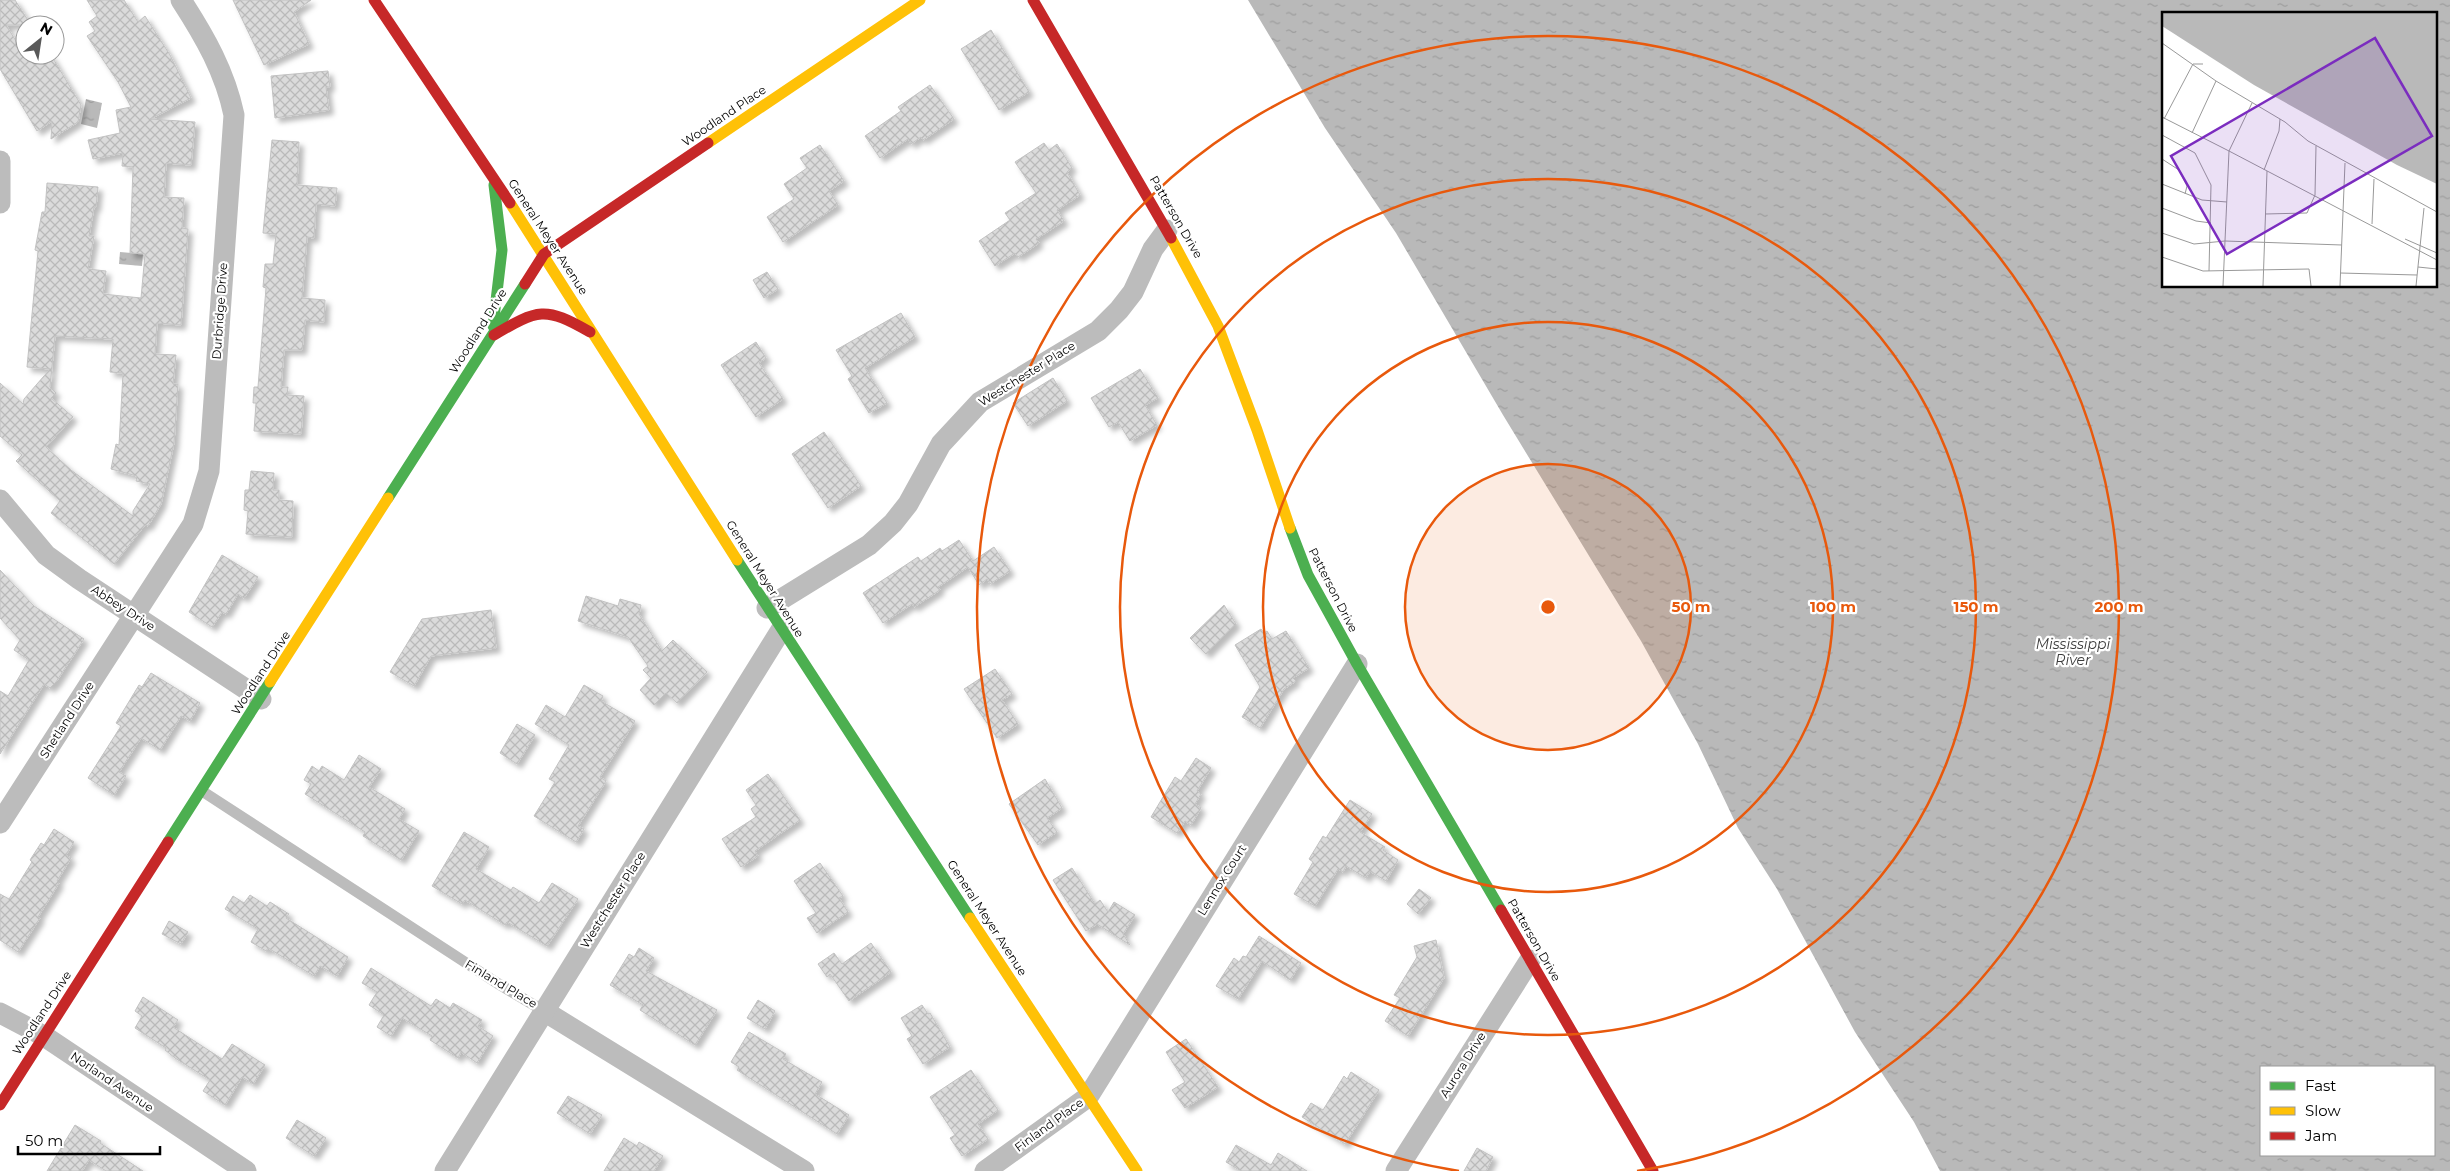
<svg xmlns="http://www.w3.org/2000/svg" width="2450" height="1171" viewBox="0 0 2450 1171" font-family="Montserrat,sans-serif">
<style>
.water{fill:url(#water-ripples);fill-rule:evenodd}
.building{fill:url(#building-cross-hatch);stroke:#c2c2c2;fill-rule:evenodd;filter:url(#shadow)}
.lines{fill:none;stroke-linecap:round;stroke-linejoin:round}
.lane{stroke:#bcbcbc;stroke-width:11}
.street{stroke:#bcbcbc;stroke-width:21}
.fast{stroke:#4caf50;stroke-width:11}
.slow{stroke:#ffc107;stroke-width:11}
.jam{stroke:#c62828;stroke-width:11}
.ring{fill:none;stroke:#e8590c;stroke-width:2.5}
.labels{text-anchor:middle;stroke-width:4.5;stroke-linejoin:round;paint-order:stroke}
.street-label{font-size:12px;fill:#000;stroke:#fff}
.water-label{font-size:14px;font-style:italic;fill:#3c3c3c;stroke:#fff}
.inset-road{fill:none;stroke:#999;stroke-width:1}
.view{fill:#7b2cbf;fill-opacity:0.15;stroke:#7b2cbf;stroke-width:2.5}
.inset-edge{fill:none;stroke:#000;stroke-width:2.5}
.centre{fill:#e8590c;stroke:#fff;stroke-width:2.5}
.ring-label{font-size:15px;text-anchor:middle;font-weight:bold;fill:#e8590c;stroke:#fff;stroke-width:4.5;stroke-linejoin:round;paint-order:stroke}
</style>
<defs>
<pattern id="water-ripples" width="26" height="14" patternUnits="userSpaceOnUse" patternTransform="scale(1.25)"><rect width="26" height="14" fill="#b9b9b9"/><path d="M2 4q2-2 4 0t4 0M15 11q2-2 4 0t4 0" fill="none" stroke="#9d9d9d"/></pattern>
<pattern id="building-cross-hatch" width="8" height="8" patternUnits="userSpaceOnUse" patternTransform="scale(1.25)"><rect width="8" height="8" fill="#dbdbdb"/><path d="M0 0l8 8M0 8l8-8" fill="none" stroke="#bababa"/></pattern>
<filter id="shadow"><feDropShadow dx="4.5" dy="4.5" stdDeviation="2.5" flood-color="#0004"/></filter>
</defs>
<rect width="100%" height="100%" fill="#fff"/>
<g class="water">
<path d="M1248 0H2450V1171H1940L1914 1122 1855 1032 1777 889 1738 828 1698 744 1641 641 1503 415 1396 233 1325 128ZM2164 14H2436V286H2164ZM2434 1067V1155H2261V1067Z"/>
<path d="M86 99 102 103 97 128 81 124Z"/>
<path d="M120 252 143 254 142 266 119 264Z"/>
</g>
<g class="building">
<path d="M0 0H15L31 25H6L29 62 40 55H51L81 105 78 122 51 139 52 121 37 131 0 69Z"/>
<path d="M87 0H124L138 22 145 16 170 55 191 98 150 119 195 122 191 165 166 163 164 197 184 198 182 228 188 229 181 325 157 323 155 354 176 355 173 384H178L174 443 161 504 148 526 145 525 114 564 51 513 60 501 16 461 22 455 0 436V383L23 404 24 399 50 369 27 367 38 251 35 250 42 212H45L47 183 98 187 96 207H94L89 236H94L88 269 106 271 103 294 141 298 145 254 130 253 133 167 122 166 123 153 93 159 88 140 120 133 116 110 131 107 118 82 87 36 95 31 89 22 97 16ZM55 336 113 339 110 372 123 373 119 445 116 444 111 469 137 476 136 481 150 484 133 511V516L71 470 46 447 73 417 51 398 56 393 50 387Z"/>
<path d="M233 0H311L294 12 309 44 264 65Z"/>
<path d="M991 30 1029 92 999 110 961 49Z"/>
<path d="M328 71 330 87H326L329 110 275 118 271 76Z"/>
<path d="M930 85 954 119 923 140 921 137 911 144 908 139 880 158 865 136 901 111 898 107Z"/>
<path d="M272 140 299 142 297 185 337 188 335 206 316 204 314 238 307 237 302 298 325 300 324 322 305 320 302 350H284L281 387H288L287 395 304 396 301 434 254 431 256 403H253L254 387H258L266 288 263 287 265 264H273L276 234 263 233Z"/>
<path d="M1044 143 1049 150 1057 144 1072 168 1067 172 1080 195 1057 210 1064 221 1036 239 1039 243 1018 257 1015 253 995 266 979 241 1010 220 1005 213 1036 193 1015 162Z"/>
<path d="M820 145 844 181 829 191 838 205 783 242 767 217 794 199 784 184 807 168 800 158Z"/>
<path d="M767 272 778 289 764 298 753 280Z"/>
<path d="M901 313 915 337 865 368 887 403 869 413 848 379 852 376 836 350Z"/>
<path d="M756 342 766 358 759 363 783 399 756 417 721 365Z"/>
<path d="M1140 369 1158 398 1145 405 1157 425 1130 441 1118 422 1109 427 1091 398Z"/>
<path d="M1053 378 1067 401 1028 426 1013 403Z"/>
<path d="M824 432 861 486 828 508 792 454Z"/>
<path d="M251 471 274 473 273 490H279V500L293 501 292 537 246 534 248 511 244 510 245 490H249Z"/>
<path d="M959 540 973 561 994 547 1010 571 990 584 987 579 979 585 968 567 938 587 940 590 914 607 912 604 883 623 863 593 918 557 921 561 940 548 942 551Z"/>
<path d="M222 555 258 577 244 598 238 594 226 614 222 612 212 627 189 612Z"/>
<path d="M0 570 34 606 84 639 56 682 50 688 44 684 0 754V691L8 696 29 660 14 650 20 640 0 618Z"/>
<path d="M586 596 618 606 620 599 641 605 639 614 662 651 673 640 707 672 677 703 666 693 654 705 640 690 651 678 643 670 648 666 628 637 578 621Z"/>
<path d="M1224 605 1236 624 1206 654 1190 638Z"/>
<path d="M491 610 496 648 431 656 414 686 390 672 422 619Z"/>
<path d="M1261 629 1264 633 1267 631 1272 639 1286 631 1309 668 1293 678 1296 681 1284 689 1260 728 1242 717 1260 687 1235 645Z"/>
<path d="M995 669 1012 694 1002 700 1018 724 997 738 964 689Z"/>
<path d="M151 673 200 703 190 721 181 716 160 750 141 738 119 772 126 776 114 795 88 778 121 726 116 723 139 685 142 687Z"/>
<path d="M584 685 603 696 601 701 635 721 600 777 606 781 578 826 584 829 576 842 534 816 555 782 549 779 569 745 535 724 546 705 565 717Z"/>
<path d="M517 724 535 735 517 764 500 753Z"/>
<path d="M359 755 381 769 369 787 405 809 399 819 419 831 401 860 363 836 365 832 305 794 311 784 304 780 312 766 319 771 322 766 344 780Z"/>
<path d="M1196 758 1211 768 1197 791 1201 794 1195 804 1201 808 1191 825 1185 821 1177 833 1151 817 1175 777 1181 781Z"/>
<path d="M768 774 800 820 755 851 758 856 741 867 722 839 756 817 751 809 756 805 746 790Z"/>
<path d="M1045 779 1062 808 1047 818 1057 832 1038 845 1009 804Z"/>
<path d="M1350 800 1372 814 1360 832 1385 847 1383 850 1398 860 1386 881 1370 871 1366 878 1346 866 1343 872 1338 869 1315 906 1294 894 1313 862 1309 859 1323 836 1326 838Z"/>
<path d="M54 829 74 842 66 855 71 858 57 881 59 883 38 917 40 918 18 952 0 940V894L9 899 32 862 30 860 41 843 44 845Z"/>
<path d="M464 832 489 847 476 869 511 890 513 887 539 903 552 883 578 899 547 946 507 922 505 925 465 900 462 904 432 886Z"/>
<path d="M820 863 843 896 839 898 848 912 817 933 807 918 816 913 794 881Z"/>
<path d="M1072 868 1095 904 1100 900 1108 912 1114 902 1135 915 1123 934 1130 945 1097 924 1086 931 1053 880Z"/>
<path d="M1419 889 1431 898 1418 914 1407 904Z"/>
<path d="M250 895 267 906 270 902 289 914 286 918 348 957 337 976 320 966 314 976 268 948 266 951 251 942 258 929 225 909 233 896 244 903Z"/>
<path d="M169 921 188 932 181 944 162 934Z"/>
<path d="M1259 936 1301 963 1290 980 1262 961 1238 999 1216 986 1234 958 1239 962 1243 956 1246 957Z"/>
<path d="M1436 940 1444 978 1408 1036 1385 1021 1400 998 1394 995 1417 957 1414 946Z"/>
<path d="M871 943 891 972 849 1001 830 974 827 977 818 964 834 953 842 964Z"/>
<path d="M639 948 654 958 646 971 717 1010 695 1045 640 1010 643 1005 610 985 629 954 634 957Z"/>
<path d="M371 968 431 1006 436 999 450 1008 453 1003 482 1020 478 1026 493 1036 477 1063 461 1052 458 1058 430 1040 432 1036 402 1018 391 1036 377 1027 384 1015 369 1005 377 992 362 983Z"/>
<path d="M143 997 178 1020 173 1027 222 1059 232 1044 265 1065 253 1084 242 1077 225 1105 203 1091 210 1080 175 1058 165 1050 166 1048 135 1028 142 1016 135 1011Z"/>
<path d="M758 1000 775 1011 765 1029 747 1018Z"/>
<path d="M922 1005 928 1014 930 1013 950 1047 923 1064 907 1039 912 1036 901 1018Z"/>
<path d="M749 1032 786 1054 783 1059 822 1082 815 1094 849 1115 837 1134 737 1070 739 1067 731 1062Z"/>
<path d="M1186 1039 1218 1087 1185 1108 1172 1090 1185 1082 1166 1052Z"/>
<path d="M971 1070 998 1110 978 1124 988 1139 962 1156 950 1138 955 1135 930 1097Z"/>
<path d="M1351 1072 1379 1090 1345 1144 1302 1117 1311 1103 1323 1110 1344 1076 1347 1079Z"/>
<path d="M568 1096 602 1115 590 1134 557 1113Z"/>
<path d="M297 1120 326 1138 314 1156 286 1138Z"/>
<path d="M75 1125 101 1141 100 1143 143 1171H106L89 1160 82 1171H47Z"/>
<path d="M624 1138 637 1146 639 1142 663 1156 654 1171H604Z"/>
<path d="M1236 1145 1271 1165 1278 1153 1307 1171H1241L1226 1162Z"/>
<path d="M1477 1148 1493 1157 1486 1171H1464Z"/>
</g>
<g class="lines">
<path class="lane" d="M202 791 497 983 544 1011"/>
<g class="street">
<path d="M0 161V203"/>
<path d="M0 500 46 555 79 579 261 699"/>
<path d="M767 608 869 545 893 523 908 504 941 444 980 402 1098 331 1119 310 1133 292 1153 249 1167 230"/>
<path d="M0 823 193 524 209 471 234 115C225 72 205 37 181 0"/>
<path d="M544 1011 804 1171"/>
<path d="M0 1013 44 1036 246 1171"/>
<path d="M445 1171 781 630"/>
<path d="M985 1171 1088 1097 1357 664"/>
<path d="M1396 1171 1530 960"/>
</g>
<g class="fast">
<path d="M493 326 502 250 494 185"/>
<path d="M388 498 525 284"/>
<path d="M1290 528 1308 575 1357 664 1501 910"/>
<path d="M737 560 970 918"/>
<path d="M168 842 270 682"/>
</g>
<g class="slow">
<path d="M708 143 920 0"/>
<path d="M510 203 737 560"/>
<path d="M1171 238 1218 326 1257 430 1290 528"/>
<path d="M270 682 388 498"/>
<path d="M970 918 1137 1171"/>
</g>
<g class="jam">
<path d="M374 0 510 203"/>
<path d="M1033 0 1171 238"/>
<path d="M525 284 544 254 708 143"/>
<path d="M494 335C538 309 545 306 590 332"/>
<path d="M1501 910 1653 1171"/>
<path d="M0 1105 168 842"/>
</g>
</g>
<circle cx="1548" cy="607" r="143" fill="#e8590c" fill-opacity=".12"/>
<g class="ring">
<circle cx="1548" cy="607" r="143"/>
<circle cx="1548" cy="607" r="285"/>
<circle cx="1548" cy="607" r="428"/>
<path d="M1459 1171A571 571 0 1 1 1637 1171"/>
</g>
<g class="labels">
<g class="street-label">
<text transform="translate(724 116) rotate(-34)" y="4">Woodland Place</text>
<text transform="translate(1176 217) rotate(60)" y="4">Patterson Drive</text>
<text transform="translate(548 237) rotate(57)" y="4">General Meyer Avenue</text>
<text transform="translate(220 311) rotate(-86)" y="4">Durbridge Drive</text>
<text transform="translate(478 331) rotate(-58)" y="4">Woodland Drive</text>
<text transform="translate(1027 374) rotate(-32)" y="4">Westchester Place</text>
<text transform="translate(765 579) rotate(58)" y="4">General Meyer Avenue</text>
<text transform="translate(1333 590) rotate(63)" y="4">Patterson Drive</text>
<text transform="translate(123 608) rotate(33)" y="4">Abbey Drive</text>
<text transform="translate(261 673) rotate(-57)" y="4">Woodland Drive</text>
<text transform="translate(67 720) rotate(-57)" y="4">Shetland Drive</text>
<text transform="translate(1222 880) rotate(-58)" y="4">Lennox Court</text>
<text transform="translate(613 900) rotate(-58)" y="4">Westchester Place</text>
<text transform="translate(987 918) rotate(57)" y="4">General Meyer Avenue</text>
<text transform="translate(1534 940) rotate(60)" y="4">Patterson Drive</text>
<text transform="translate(501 984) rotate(31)" y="4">Finland Place</text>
<text transform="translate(42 1013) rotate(-57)" y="4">Woodland Drive</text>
<text transform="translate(1463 1065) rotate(-58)" y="4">Aurora Drive</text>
<text transform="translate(112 1082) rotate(34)" y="4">Norland Avenue</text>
<text transform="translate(1049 1125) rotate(-36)" y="4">Finland Place</text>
</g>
<g class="water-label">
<text x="2073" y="649">Mississippi<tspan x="2073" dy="16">River</tspan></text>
</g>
</g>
<g transform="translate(2162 12)">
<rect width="275" height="275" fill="#fff"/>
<path d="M0 1H275V172L235 153 92 73 0 14Z" fill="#b9b9b9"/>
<path class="inset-road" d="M0 31 54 69 123 110 146 129 275 200M90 91 67 139 275 248M0 105 67 139 61 274M2 107 31 52H41M30 121 54 69M0 123 33 141 49 173 47 259M0 147 17 158 25 174 23 182M102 158 117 119 118 107M0 172 40 188 65 190M0 196 34 209 49 211M103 202 145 201 153 183 154 134M210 212 212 167M0 221 32 232 63 229 180 233M243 227 275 241M0 245 41 259 147 257 149 274M256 255 275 257M178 261 255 263M101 274 105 159M178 274 183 151M254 274 262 196"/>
<path class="view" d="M213 26 270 124 65 242 9 144Z"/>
<rect width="275" height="275" class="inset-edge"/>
</g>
<circle cx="1548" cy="607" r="8" class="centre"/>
<g class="ring-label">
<text x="1691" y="612">50 m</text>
<text x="1833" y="612">100 m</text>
<text x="1976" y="612">150 m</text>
<text x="2119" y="612">200 m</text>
</g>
<rect x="2260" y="1066" width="175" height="90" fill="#ffffff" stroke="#999999"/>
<rect x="2270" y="1082" width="25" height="8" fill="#4caf50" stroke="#999999"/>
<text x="2305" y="1091" font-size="15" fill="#000000">Fast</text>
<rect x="2270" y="1107" width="25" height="8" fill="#ffc107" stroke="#999999"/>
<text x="2305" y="1116" font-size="15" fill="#000000">Slow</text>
<rect x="2270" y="1132" width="25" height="8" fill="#c62828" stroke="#999999"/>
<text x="2305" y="1141" font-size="15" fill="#000000">Jam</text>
<g transform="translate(40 40) rotate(30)"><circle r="24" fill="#ffffff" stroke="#999999"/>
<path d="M0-4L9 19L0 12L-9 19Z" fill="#595959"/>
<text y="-8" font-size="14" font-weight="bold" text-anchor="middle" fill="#000000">N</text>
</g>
<path d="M18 1146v8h142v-8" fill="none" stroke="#000000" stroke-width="2.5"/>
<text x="25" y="1146" font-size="15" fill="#000000" stroke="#ffffff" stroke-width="4" paint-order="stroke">50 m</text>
</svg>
